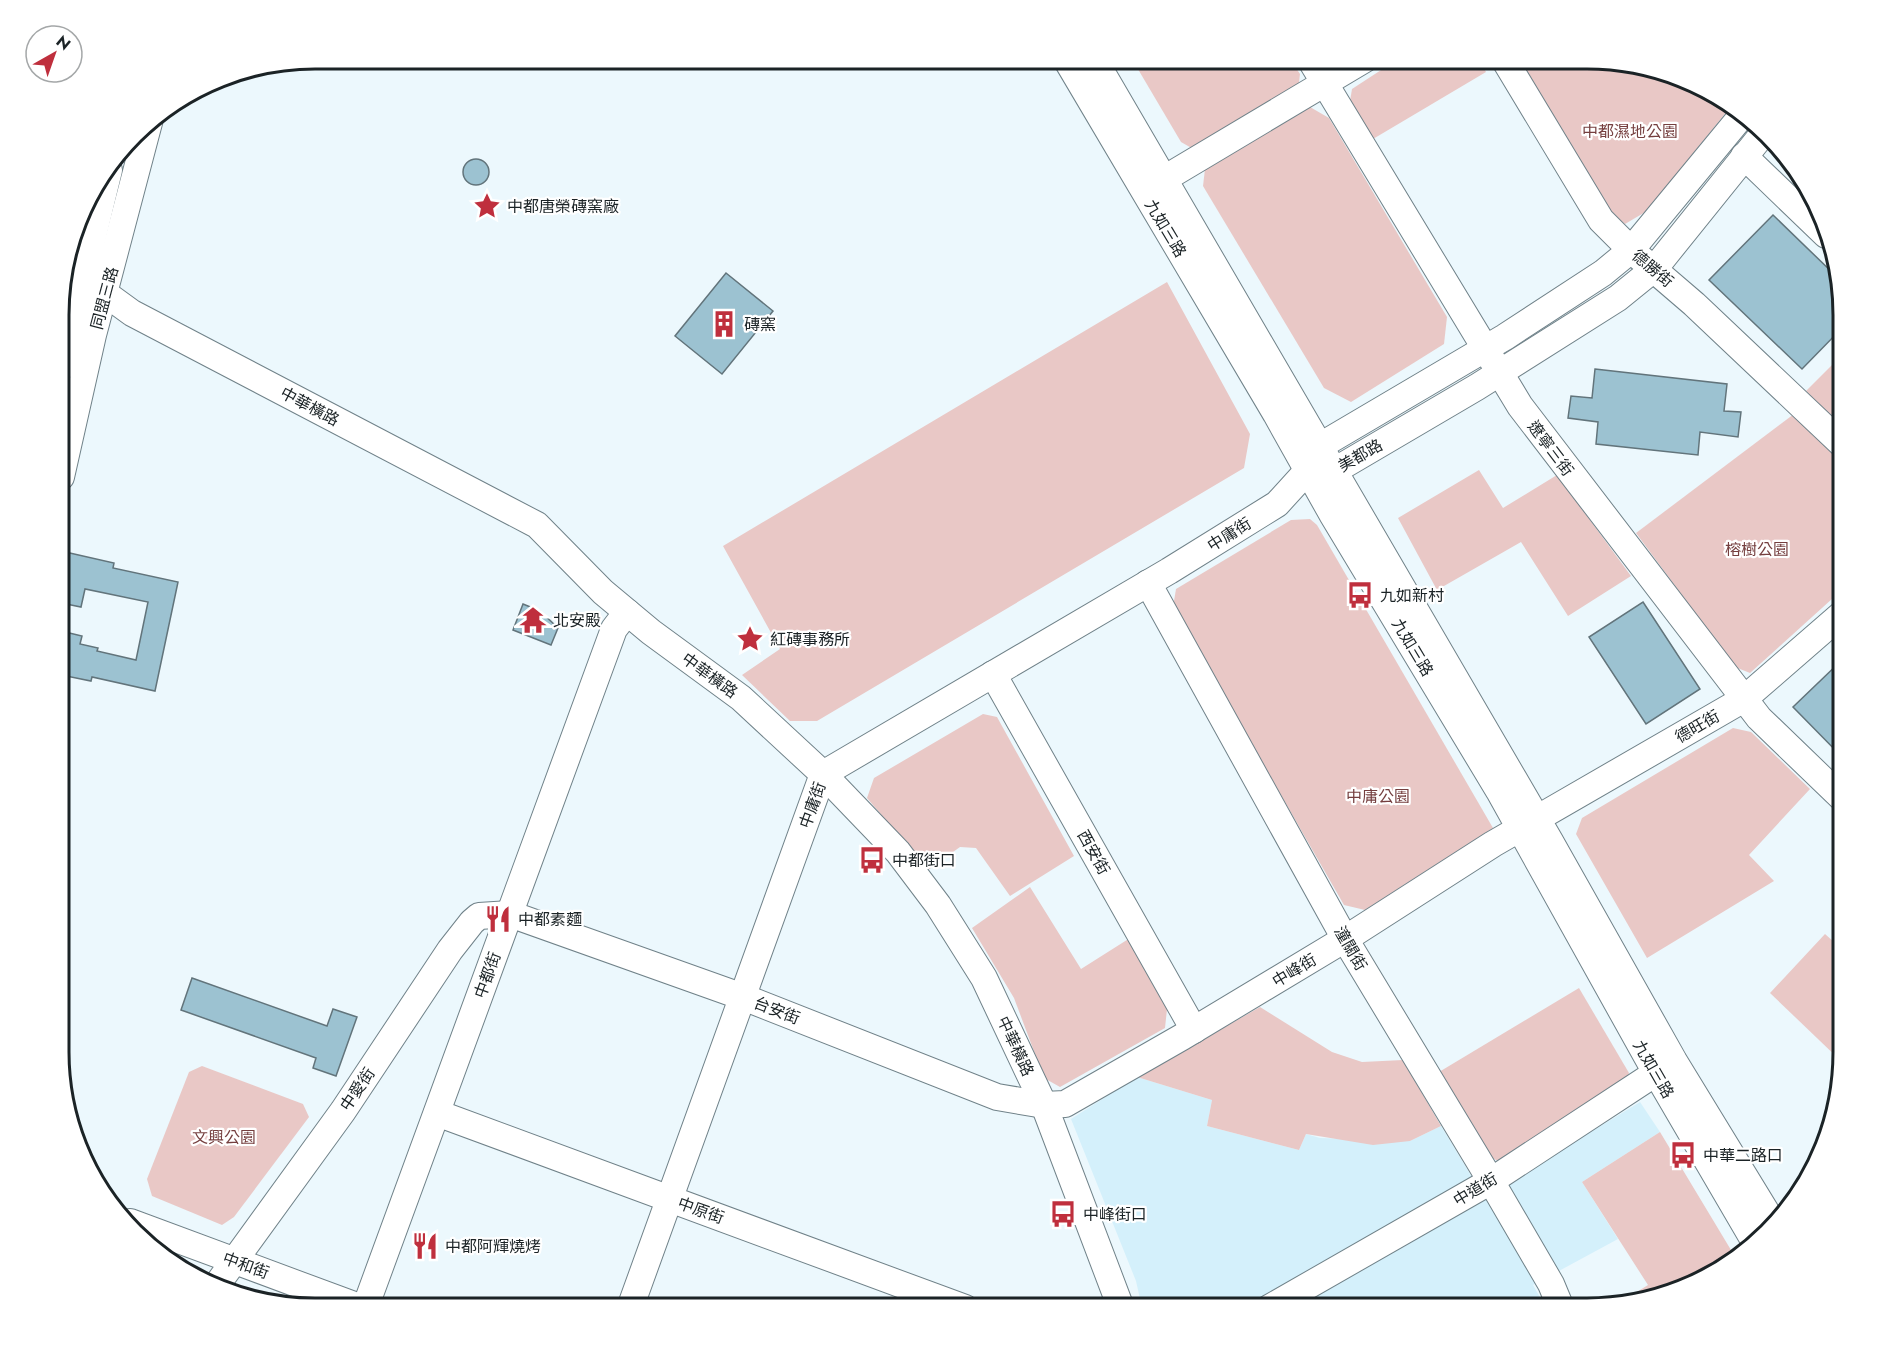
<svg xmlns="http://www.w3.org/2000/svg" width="1902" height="1367" viewBox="0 0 1902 1367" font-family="Jost,'Noto Sans TC',sans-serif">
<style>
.built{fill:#d4f0fb}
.green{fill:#e9c8c6}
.building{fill:#9cc2d1;stroke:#62747b;stroke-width:1.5}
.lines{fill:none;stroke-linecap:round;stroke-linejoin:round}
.minor-casing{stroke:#708289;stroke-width:28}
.minor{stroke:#fff;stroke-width:26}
.labels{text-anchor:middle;stroke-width:4.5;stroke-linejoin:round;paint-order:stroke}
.park-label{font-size:16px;fill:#753f3f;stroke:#fff}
.poi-label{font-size:16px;fill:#1b2326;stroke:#fff;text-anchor:start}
.street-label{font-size:16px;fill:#1b2326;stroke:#fff}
.rim{fill:none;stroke:#1b2326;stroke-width:3}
</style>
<rect width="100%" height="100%" fill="#ecf8fd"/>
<path class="built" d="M1137 1077 1212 1100 1207 1126 1299 1150 1306 1134 1320 1138 1410 1141 1441 1126 1484 1197 1640 1102 1660 1132 1582 1182 1618 1239 1533 1285 1546 1308H1142L1136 1281 1071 1119Z"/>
<g class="green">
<path d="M1132 59H1290L1300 74 1298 91 1195 150 1181 142Z"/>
<path d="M1398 59H1479L1486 72 1373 139 1350 101 1352 89Z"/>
<path d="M1507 59H1604L1685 78 1732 105 1647 211 1625 224 1601 205Z"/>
<path d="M1310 107 1329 118 1447 317 1444 344 1351 402 1324 388 1203 186 1205 169Z"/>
<path d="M1167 282 1250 434 1244 468 817 721H790L742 675 780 649 723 546Z"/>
<path d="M1843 354V428L1806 391Z"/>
<path d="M1798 411 1843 456V589L1750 673 1735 667 1636 533Z"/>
<path d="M1479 470 1503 508 1557 475 1631 576 1568 616 1521 542 1437 590 1398 518Z"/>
<path d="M1310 519 1317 525 1493 828 1365 910 1344 905 1173 607 1176 589 1291 520Z"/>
<path d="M983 714 997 717 1074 856 1010 896 976 848 960 847 928 870 867 798 874 778Z"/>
<path d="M1733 728 1751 732 1810 789 1749 855 1774 881 1647 958 1576 834 1582 818Z"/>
<path d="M1030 887 1081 969 1130 938 1167 1009 1165 1028 1060 1087 1044 1078 1014 998 972 928Z"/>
<path d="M1825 934 1843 950V1063L1770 993Z"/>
<path d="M1579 988 1629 1073 1624 1086 1502 1163 1484 1154 1439 1072Z"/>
<path d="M1260 1007 1332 1052 1362 1062 1403 1060 1441 1126 1410 1141 1373 1145 1306 1134 1299 1150 1207 1126 1212 1100 1137 1077Z"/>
<path d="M202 1066 303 1104 309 1117 234 1217 222 1225 152 1196 147 1179 189 1072Z"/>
<path d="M1660 1132 1734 1255 1700 1282 1624 1300 1648 1285 1582 1182Z"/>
</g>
<g class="building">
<circle cx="476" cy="172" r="13"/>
<path d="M1773 215 1837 277 1843 298V327L1802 369 1709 280Z"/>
<path d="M726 273 773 311 722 374 675 336Z"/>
<path d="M1595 369 1727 384 1724 411 1741 412 1738 437 1700 432 1698 455 1596 444 1598 422 1568 418 1571 396 1592 398Z"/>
<path d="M61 551 114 563 113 568 178 582 155 691 92 677 91 681 61 675V631L82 636 80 644 98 648 97 651 136 660 148 602 85 589 81 607 61 603Z"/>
<path d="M1643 602 1700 689 1646 724 1589 637Z"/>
<path d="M523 604 540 611 558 628 551 645 513 630Z"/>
<path d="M1843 659V758L1793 707Z"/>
<path d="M192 978 327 1026 333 1009 357 1017 336 1076 313 1068 316 1058 181 1010Z"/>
</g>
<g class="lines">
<defs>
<g id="minor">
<path d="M1066 59 1276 414 1332 514 1499 791 1656 1073 1753 1239"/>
<path d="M1094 59 1550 841 1674 1061 1773 1223"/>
<path d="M1310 59 1520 406 1759 718 1843 799"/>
<path d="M1504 59 1601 220 1631 250 1694 304 1843 445"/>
<path d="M1744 156 1826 235"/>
<path d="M1164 179 1365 59"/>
<path d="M66 265 132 313 537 525 603 592 651 632 741 698 823 774 898 852 938 905 984 978 1044 1105 1121 1308"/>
<path d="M61 368 109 170"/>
<path d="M1317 471H1334L1477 387 1618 298 1655 268 1762 135"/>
<path d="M61 477 93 335 150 119"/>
<path d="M1148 583 1345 939 1491 1181 1551 1284 1561 1308"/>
<path d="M993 674 1194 1030"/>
<path d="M437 1113 965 1308"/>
<path d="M130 1222 362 1308"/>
<path d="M216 1286 343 1111 450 950 472 922 479 916 510 914 743 997 997 1097 1044 1105 1065 1104 1182 1037 1345 939 1493 844 1744 699 1843 613"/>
<path d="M365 1308 614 629 627 612"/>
<path d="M630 1308 823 774 1169 571 1277 504 1308 470 1320 446 1505 337 1603 273 1631 250 1744 113"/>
<path d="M1269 1308 1491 1181 1671 1063"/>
</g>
</defs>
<use href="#minor" class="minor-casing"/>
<use href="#minor" class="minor"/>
</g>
<defs>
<symbol id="sight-bare" viewBox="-9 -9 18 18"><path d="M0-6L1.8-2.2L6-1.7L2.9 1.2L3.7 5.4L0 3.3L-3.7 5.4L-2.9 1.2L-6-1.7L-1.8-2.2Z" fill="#bf2f3d" stroke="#fff" stroke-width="2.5" paint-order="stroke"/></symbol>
<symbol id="building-bare" viewBox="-9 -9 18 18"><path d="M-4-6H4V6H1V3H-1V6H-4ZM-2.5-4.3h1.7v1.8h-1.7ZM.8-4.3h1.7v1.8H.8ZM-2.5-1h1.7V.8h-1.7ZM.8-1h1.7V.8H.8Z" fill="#bf2f3d" stroke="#fff" stroke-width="2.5" paint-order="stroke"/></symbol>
<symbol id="bus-bare" viewBox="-9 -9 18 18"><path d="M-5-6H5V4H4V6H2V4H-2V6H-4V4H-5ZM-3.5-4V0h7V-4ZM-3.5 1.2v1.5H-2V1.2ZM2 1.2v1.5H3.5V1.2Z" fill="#bf2f3d" stroke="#fff" stroke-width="2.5" paint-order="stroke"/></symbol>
<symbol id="temple-bare" viewBox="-9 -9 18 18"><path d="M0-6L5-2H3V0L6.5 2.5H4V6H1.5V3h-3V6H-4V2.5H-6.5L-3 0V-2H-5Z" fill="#bf2f3d" stroke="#fff" stroke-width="2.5" paint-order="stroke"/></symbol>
<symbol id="restaurant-bare" viewBox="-9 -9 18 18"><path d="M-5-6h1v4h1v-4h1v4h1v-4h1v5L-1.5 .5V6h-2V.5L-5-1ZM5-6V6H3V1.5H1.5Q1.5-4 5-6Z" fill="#bf2f3d" stroke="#fff" stroke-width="2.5" paint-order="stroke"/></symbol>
</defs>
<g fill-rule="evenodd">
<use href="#sight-bare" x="468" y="187" width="38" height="38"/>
<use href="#building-bare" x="705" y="305" width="38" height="38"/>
<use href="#bus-bare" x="1341" y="576" width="38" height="38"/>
<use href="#temple-bare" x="514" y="601" width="38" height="38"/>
<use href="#sight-bare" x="731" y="620" width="38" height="38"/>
<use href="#bus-bare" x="853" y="841" width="38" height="38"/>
<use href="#restaurant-bare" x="479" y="900" width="38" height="38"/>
<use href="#bus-bare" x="1664" y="1136" width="38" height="38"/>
<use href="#bus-bare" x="1044" y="1195" width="38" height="38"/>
<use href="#restaurant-bare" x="406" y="1227" width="38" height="38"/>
</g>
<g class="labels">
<g class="park-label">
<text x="1630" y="137">中都濕地公園</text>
<text x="1757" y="555">榕樹公園</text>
<text x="1378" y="802">中庸公園</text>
<text x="224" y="1143">文興公園</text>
</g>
<g class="poi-label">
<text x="507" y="212">中都唐榮磚窯廠</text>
<text x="744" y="330">磚窯</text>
<text x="1380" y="601">九如新村</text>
<text x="553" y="626">北安殿</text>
<text x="770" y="645">紅磚事務所</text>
<text x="892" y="866">中都街口</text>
<text x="518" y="925">中都素麵</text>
<text x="1703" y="1161">中華二路口</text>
<text x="1083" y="1220">中峰街口</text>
<text x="445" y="1252">中都阿輝燒烤</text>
</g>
<g class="street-label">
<text transform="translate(1166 228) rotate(59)" y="6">九如三路</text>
<text transform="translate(1653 268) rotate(40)" y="6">德勝街</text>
<text transform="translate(104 298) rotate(-75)" y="6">同盟三路</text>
<text transform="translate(310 406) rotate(28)" y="6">中華橫路</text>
<text transform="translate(1551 448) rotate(53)" y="6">遼寧三街</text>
<text transform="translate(1360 455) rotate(-30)" y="6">美都路</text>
<text transform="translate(1229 534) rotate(-32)" y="6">中庸街</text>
<text transform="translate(1413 647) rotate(59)" y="6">九如三路</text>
<text transform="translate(710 675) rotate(36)" y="6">中華橫路</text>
<text transform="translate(1697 726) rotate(-30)" y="6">德旺街</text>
<text transform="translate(812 805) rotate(-70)" y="6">中庸街</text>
<text transform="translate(1094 852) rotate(61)" y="6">西安街</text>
<text transform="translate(1351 948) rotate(60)" y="6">潼關街</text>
<text transform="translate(1294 970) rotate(-31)" y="6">中峰街</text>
<text transform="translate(487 975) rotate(-70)" y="6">中都街</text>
<text transform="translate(777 1010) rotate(21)" y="6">台安街</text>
<text transform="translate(1016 1046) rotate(65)" y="6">中華橫路</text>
<text transform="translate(1654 1069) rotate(60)" y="6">九如三路</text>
<text transform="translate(357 1089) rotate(-56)" y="6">中愛街</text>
<text transform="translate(1475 1189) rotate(-31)" y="6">中道街</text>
<text transform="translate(701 1210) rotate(20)" y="6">中原街</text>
<text transform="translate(246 1265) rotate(20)" y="6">中和街</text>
</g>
</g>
<path d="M0 0H1902V1367H0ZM315 69H1587A246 246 0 0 1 1833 315V1052A246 246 0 0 1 1587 1298H315A246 246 0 0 1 69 1052V315A246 246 0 0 1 315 69Z" fill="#fff" fill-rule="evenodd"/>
<path class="rim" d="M315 69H1587A246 246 0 0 1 1833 315V1052A246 246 0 0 1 1587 1298H315A246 246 0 0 1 69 1052V315A246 246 0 0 1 315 69Z"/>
<g transform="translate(54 54) rotate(40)"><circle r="28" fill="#ffffff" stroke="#a4a7a8" stroke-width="1.5"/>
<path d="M0-4.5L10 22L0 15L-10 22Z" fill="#bf2f3d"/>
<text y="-9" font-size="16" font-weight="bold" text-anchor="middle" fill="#1b2326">N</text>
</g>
</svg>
